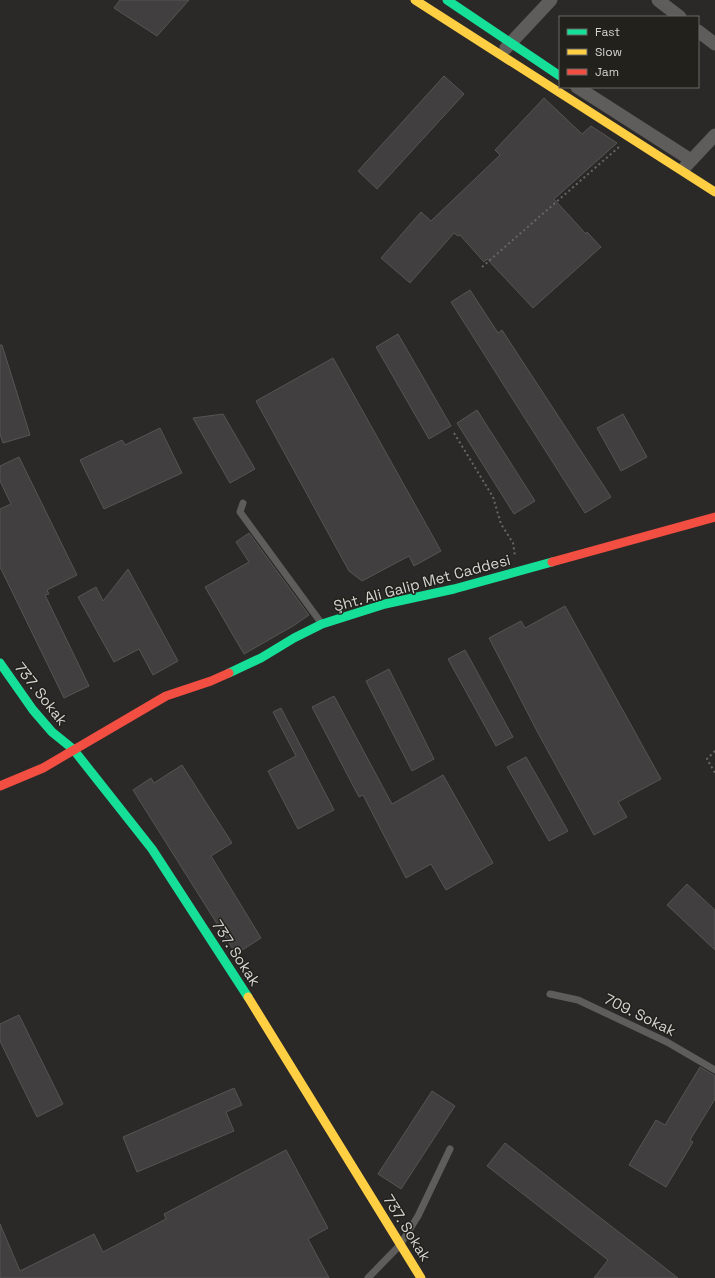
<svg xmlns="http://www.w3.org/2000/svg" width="715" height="1278" viewBox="0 0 715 1278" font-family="'Space Grotesk',sans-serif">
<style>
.building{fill:#413f3f;stroke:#565454}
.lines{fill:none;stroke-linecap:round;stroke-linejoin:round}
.path{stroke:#686766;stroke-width:2;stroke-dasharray:2 3;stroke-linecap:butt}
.lane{stroke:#5e5d5b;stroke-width:7}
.street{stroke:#5e5d5b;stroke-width:13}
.fast{stroke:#16e098;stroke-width:9}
.slow{stroke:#ffcf43;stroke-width:9}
.jam{stroke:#f24e42;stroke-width:9}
.labels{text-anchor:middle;stroke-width:3;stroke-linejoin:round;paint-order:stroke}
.street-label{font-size:15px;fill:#d5d4d1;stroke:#22211c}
</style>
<rect width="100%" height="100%" fill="#2b2927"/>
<g class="building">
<path d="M120 0H189L157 36 114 8Z"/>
<path d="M444 76 464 94 377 189 358 171Z"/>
<path d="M544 98 582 134 591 126 617 143 554 199 586 234 587 232 601 247 533 308 487 259 484 262 460 235 458 236 454 233 410 283 381 258 421 212 431 221 500 155 495 150Z"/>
<path d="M470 290 498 333 502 330 611 497 585 513 451 302Z"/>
<path d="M398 334 451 426 429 439 376 347Z"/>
<path d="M0 345H2L30 435 3 443 0 434Z"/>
<path d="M333 358 441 551 414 566 409 556 362 581 349 571 256 401Z"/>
<path d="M477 410 535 501 514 514 457 423Z"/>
<path d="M223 414 255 469 230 483 193 418Z"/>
<path d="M623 414 647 457 621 471 597 428Z"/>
<path d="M160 428 182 473 104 509 80 460 122 440 125 445Z"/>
<path d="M19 457 77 575 47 590 49 594 45 595 89 686 64 698 0 567V509L11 504 0 481V466Z"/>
<path d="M249 533 309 615 293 626 244 654 205 587 249 562 236 542Z"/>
<path d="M128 569 178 661 153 675 139 649 114 662 78 597 96 587 103 601Z"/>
<path d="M565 606 661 779 618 802 627 817 594 835 538 733 489 638 521 621 525 628Z"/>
<path d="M465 650 513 737 496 746 448 659Z"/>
<path d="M389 669 434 759 412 771 366 681Z"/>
<path d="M334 696 392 804 443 775 493 863 446 890 431 864 406 878 363 795 359 797 312 707Z"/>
<path d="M281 708 334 810 298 829 268 771 296 756 273 712Z"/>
<path d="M526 757 568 831 549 841 507 767Z"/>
<path d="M182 765 232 843 211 856 261 938 236 954 133 790 151 778 154 783Z"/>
<path d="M687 884 715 910V950L667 905Z"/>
<path d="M19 1015 63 1104 37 1117 0 1041V1024Z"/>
<path d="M700 1067 715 1076V1099L690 1140 693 1142 666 1187 629 1165 656 1120 665 1125Z"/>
<path d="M234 1088 242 1105 226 1112 234 1131 137 1172 123 1137Z"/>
<path d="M432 1091 455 1106 401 1189 378 1174Z"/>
<path d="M505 1143 589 1209 678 1278H594L608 1260 487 1166Z"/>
<path d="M286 1150 328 1228 308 1239 329 1278H0V1224L20 1271 94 1234 103 1252 166 1219 164 1214Z"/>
</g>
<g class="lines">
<g class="path">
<path d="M482 267 619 147"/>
<path d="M454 433 493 497 501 524 513 543 515 556"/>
<path d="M715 751 707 759 715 773"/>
</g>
<g class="lane">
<path d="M243 503 240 512 322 624"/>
<path d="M550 994 578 1000 667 1042 715 1070"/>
<path d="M368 1278 400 1245 418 1216 450 1149"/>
</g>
<g class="street">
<path d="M658 0 680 17"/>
<path d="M698 31 715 44"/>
<path d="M506 48 551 0"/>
<path d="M577 87 691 160"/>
<path d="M685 167 715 135"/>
</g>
<g class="fast">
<path d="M447 0 560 76"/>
<path d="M0 663 33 710 52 732 73 749 152 849 248 997"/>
<path d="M229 673 261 658 294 638 322 624 385 604 454 589 552 562"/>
</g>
<g class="slow">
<path d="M415 0 715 192"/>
<path d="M248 997 421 1278"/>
</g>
<g class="jam">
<path d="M552 562 715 517"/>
<path d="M0 786 43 768 166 696 211 681 229 673"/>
</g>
</g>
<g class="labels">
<g class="street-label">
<text transform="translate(422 583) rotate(-15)" y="5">Şht. Ali Galip Met Caddesi</text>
<text transform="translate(41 694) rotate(52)" y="5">737. Sokak</text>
<text transform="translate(236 953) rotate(57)" y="5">737. Sokak</text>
<text transform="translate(640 1015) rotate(26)" y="5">709. Sokak</text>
<text transform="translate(407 1228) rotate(58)" y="5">737. Sokak</text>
</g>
</g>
<rect x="559" y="16" width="140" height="72" fill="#22211c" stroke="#6a6964"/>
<rect x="567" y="29" width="20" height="6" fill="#16e098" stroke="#6a6964"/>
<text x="595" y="36" font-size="12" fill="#d5d4d1">Fast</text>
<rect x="567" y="49" width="20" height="6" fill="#ffcf43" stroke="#6a6964"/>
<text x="595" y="56" font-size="12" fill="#d5d4d1">Slow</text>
<rect x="567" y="69" width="20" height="6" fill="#f24e42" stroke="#6a6964"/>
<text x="595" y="76" font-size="12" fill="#d5d4d1">Jam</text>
</svg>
